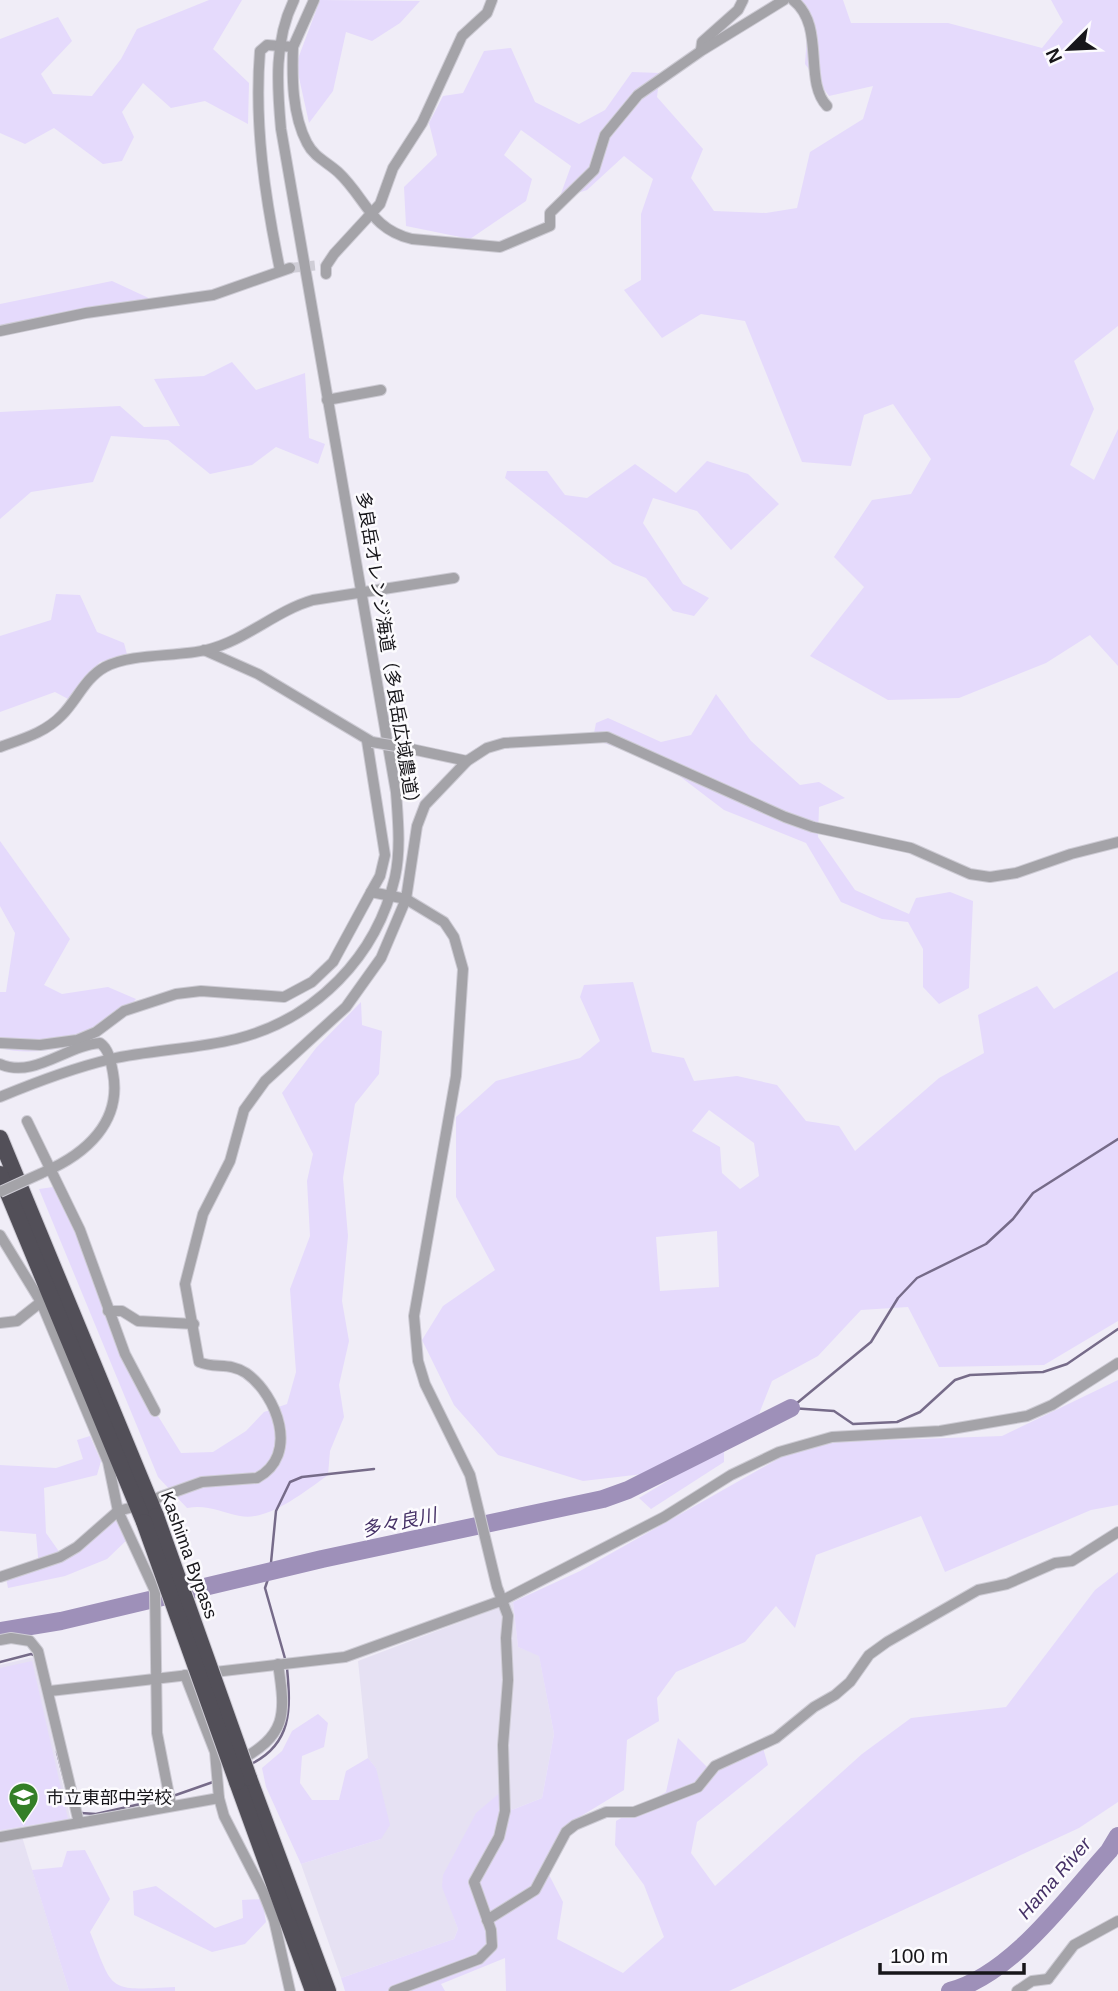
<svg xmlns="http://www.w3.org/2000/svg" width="1118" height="1991" viewBox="0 0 1118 1991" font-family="Helvetica,'Noto Sans JP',sans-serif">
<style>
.built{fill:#e6e1f3}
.green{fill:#e5dafc;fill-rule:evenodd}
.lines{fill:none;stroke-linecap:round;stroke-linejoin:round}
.stream{stroke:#766b89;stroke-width:2.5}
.river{stroke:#9e90b9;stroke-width:18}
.minor-tunnel{stroke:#cfcdd6;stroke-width:10;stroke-dasharray:10 5;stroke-linecap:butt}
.minor-casing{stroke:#cdcbd4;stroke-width:12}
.highway-casing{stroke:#cdcbd4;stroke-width:18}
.minor{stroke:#a4a3a8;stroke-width:10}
.highway{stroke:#524f58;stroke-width:16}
.minor-bridge-casing{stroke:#cdcbd4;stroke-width:12;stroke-linecap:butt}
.highway-bridge-casing{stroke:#cdcbd4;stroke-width:18;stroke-linecap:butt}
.minor-bridge{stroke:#a4a3a8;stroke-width:10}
.highway-bridge{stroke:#524f58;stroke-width:16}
.labels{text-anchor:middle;stroke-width:5;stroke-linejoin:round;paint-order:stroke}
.street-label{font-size:18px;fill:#17161a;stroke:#fcfbfe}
.poi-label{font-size:18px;fill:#17161a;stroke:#fcfbfe;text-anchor:start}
.water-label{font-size:19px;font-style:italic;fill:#453066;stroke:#fcfbfe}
</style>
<rect width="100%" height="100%" fill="#f0edf7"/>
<g class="built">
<path d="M513 1602 518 1647 539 1655 554 1734 542 1798 512 1810 502 1791 443 1887 458 1929 454 1939 341 1978 301 1864 381 1839 376 1768 368 1758 358 1661Z"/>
<path d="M34 1657 71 1821 20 1830 69 1991H0V1665Z"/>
</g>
<g class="green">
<path d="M209 0H242L213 49 249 83 248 124 205 101 171 108 143 83 122 112 134 137 122 161 103 164 54 128 25 144 0 133V39L58 17 72 41 41 74 53 94 92 96 121 59 137 29Z"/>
<path d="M320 0 420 1 400 23 372 41 346 32 333 91 309 123 296 64Z"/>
<path d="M799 0H843L851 23H948L1042 48 1063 22 1051 0H1118V326L1074 361 1094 409 1070 465 1094 480 1118 429V666L1090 635 1046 663 959 698 888 700 810 656 864 587 834 557 872 500 911 494 931 459 893 404 864 415 851 466 802 462 745 321 701 314 662 338 624 290 641 280V214L653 179 624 156 587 190 559 199 571 166 521 130 504 155 532 179 526 201 470 239 406 226 404 187 437 155 429 123 443 96 463 93 484 51 511 48 535 102 579 124 605 110 632 72 660 73 657 97 703 149 691 178 714 211 766 213 797 208 810 152 863 119 873 86 829 96 805 64 808 21Z"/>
<path d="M112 281 153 300 0 327V304Z"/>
<path d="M232 362 256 390 305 373 309 438 325 444 318 464 276 447 252 465 210 474 168 440 111 436 93 482 31 492 0 519V412L120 406 144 427 180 426 154 379 204 376Z"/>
<path d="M707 461 748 474 779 504 731 550 697 511 653 498 643 523 683 584 709 598 694 616 673 611 646 578 613 564 505 478 507 471H547L565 495 587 498 635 464 676 493Z"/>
<path d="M56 594 80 595 97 632 124 643 128 658 100 662 68 699 55 692 0 712V636L51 620Z"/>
<path d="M716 694 751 741 800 785 819 782 845 798 819 807 818 837 855 890 909 914 916 898 950 892 973 901 969 988 939 1004 923 987V949L908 922 882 919 841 902 806 843 724 810 665 765 601 742 594 733 596 723 608 718 661 742 691 735Z"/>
<path d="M0 841 70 939 44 985 62 994 108 987 136 999C127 1009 117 1022 105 1030 76 1048 33 1057 0 1048V992H6L15 933 0 906Z"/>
<path d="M1118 971V1321L1044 1365 939 1367 908 1307 861 1310 818 1356 772 1381 757 1419 643 1474 583 1481 498 1455 454 1405 422 1340 443 1306 495 1270 456 1197V1117L496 1081 580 1058 600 1041 580 997 584 985 633 982 652 1052 684 1058 694 1081 737 1076 777 1085 806 1121 839 1126 855 1151 939 1078 984 1053 978 1015 1037 986 1054 1009ZM709 1110 754 1143 759 1176 740 1189 722 1173 720 1147 692 1131ZM717 1231 719 1287 660 1291 656 1237Z"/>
<path d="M361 1002 362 1025 382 1031 379 1074 355 1104 343 1178 348 1236 342 1301 349 1341 339 1385 344 1417 330 1451 328 1475C307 1490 268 1522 240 1516 220 1512 207 1504 187 1508L158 1477 39 1189 53 1187 84 1229 135 1379 181 1453 213 1452 246 1431 264 1412 287 1404 296 1372 290 1289 310 1236 307 1181 313 1154 282 1093 316 1048Z"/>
<path d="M1118 1380V1505L1091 1510 945 1572 921 1516 816 1555 795 1628 776 1606 745 1642 676 1672 657 1698 659 1721 627 1740 624 1790 568 1824 545 1867 563 1902 557 1939 623 1973 664 1937 644 1885 615 1845 616 1821 666 1792 678 1738 713 1773 763 1748 768 1765 697 1822 691 1853 715 1886 862 1754 911 1718 1006 1707 1095 1590 1118 1572V1802L1079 1828 729 1991H506L505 1958 441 1984 445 1991H345L341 1978 454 1939 458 1929 442 1887 443 1875 476 1813 502 1791 512 1810 542 1798 554 1734 539 1656 518 1647 513 1602 580 1571 806 1443 1002 1436Z"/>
<path d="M90 1436 101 1461 97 1475 44 1488 46 1533 60 1553 104 1520 126 1516 133 1534 107 1559 65 1576 8 1588 6 1578 39 1568 36 1534 0 1531V1465L56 1468 83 1459 77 1440Z"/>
<path d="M724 1447V1462L651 1509 639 1498Z"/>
<path d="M32 1661 68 1819 0 1830V1668Z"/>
<path d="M318 1714 328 1723 324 1747 302 1756 300 1783 312 1800H339L346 1771 368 1758 376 1768 390 1825 381 1839 301 1864 266 1787 262 1768 282 1751 292 1731Z"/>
<path d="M85 1850 110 1899 90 1932C114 1991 106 1991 175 1987V1991H69L32 1870 62 1867 67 1851Z"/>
<path d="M156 1886 215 1928 243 1918 242 1900 262 1899 266 1922 245 1944 212 1952 134 1915 133 1891Z"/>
</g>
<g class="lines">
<g class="stream">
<path d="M791 1408 871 1342 898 1298 917 1278 986 1244 1013 1219 1033 1193 1118 1139"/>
<path d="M791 1408 834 1411 853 1424 897 1422 920 1412 955 1380 970 1375 1043 1372 1067 1364 1118 1329"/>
<path d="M0 1662 31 1654 35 1656"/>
<path d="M286 1662 265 1588 270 1573 276 1511 290 1482 302 1477 374 1469"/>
<path d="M57 1752 72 1809"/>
<path d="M251 1764C292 1744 291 1709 287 1668"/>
<path d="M173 1796 213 1782"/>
<path d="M81 1813 96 1814 167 1798"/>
</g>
<g class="river">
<path d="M0 1631 61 1621 322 1559 603 1499 628 1490 791 1408"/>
<path d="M950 1991C1013 1974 1067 1897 1109 1851L1118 1836"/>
</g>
<path class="minor-tunnel" d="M290 268 320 265"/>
<defs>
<g id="minor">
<path d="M793 0C826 26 803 81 827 106"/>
<path d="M293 47 314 0"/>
<path d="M701 50 702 42 738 10 743 0"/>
<path d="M280 270C265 198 254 124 260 51L267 45 293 47C292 77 292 115 307 143 314 157 327 162 338 172 366 198 370 229 412 239L500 247 550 226V213L594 170 605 135 638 95 701 51 784 0"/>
<path d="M326 274V266L334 254 380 204 393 168 422 123 462 36 487 13 492 0"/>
<path d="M0 331 86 313 213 295 290 268"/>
<path d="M327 400 381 390"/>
<path d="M204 650 258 674 372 742"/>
<path d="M367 741 385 855 380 876 371 892 406 899 444 922 454 937 463 969 456 1076 414 1316 418 1361 425 1384 470 1475 497 1587 508 1616 506 1638 508 1680 503 1745 505 1811 499 1837 474 1882 491 1930 492 1946 479 1959 394 1991"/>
<path d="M0 747C22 739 45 733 62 715 77 700 85 678 105 667 131 653 177 657 206 650 245 641 275 611 313 600L454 578"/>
<path d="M402 747 467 761"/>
<path d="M0 1043 40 1045 77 1040 96 1032 124 1011 176 994 201 991 284 997 312 982 333 962 371 892"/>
<path d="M0 1064C34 1079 67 1045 100 1043 109 1049 111 1062 113 1073 122 1122 86 1154 44 1172"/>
<path d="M0 1097C36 1082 73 1068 111 1059 152 1050 195 1049 236 1039 316 1019 377 956 395 877 401 849 398 820 396 792L281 129C277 86 274 40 294 0"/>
<path d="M27 1121 80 1230 125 1354 155 1411"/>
<path d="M0 1235 41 1302 108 1462 118 1511 155 1591 157 1733 171 1805"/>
<path d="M108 1311H122L138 1321 194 1324"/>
<path d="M0 1323 17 1321 41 1302"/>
<path d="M149 1501 202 1482 257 1478C300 1455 277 1395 246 1373 230 1362 215 1369 199 1362L185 1284 203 1214 230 1161 244 1110 265 1081 346 1007 381 958 406 899 417 826 425 805 467 761 487 748 504 743 607 737 785 817 813 827 911 848 970 874 990 877 1016 873 1071 854 1118 842"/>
<path d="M0 1577 60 1557 77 1547 118 1511 137 1506"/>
<path d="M0 1640 11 1638 30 1641 38 1651 79 1823"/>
<path d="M185 1675 215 1752 219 1798 224 1816 263 1892 274 1920 290 1991"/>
<path d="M50 1691 345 1657 503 1600 664 1517 731 1475 779 1452 832 1437 940 1431 1027 1416 1052 1405 1118 1363"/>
<path d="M237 1762C287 1735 286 1716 278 1664"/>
<path d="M0 1837 219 1798"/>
<path d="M487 1920 535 1890 566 1832 575 1825 606 1812H634L698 1787 715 1766 776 1738 814 1707 835 1695 850 1682 869 1655 887 1642 978 1590 1007 1584 1055 1563 1072 1561 1118 1532"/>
<path d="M1048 1979 1074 1945 1118 1921"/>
<path d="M1017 1991 1032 1981 1048 1979"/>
</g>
<g id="highway">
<path d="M0 1138 156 1516"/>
<path d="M0 1174 144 1522"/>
<path d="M249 1778 328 1991"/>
<path d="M237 1782 313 1991"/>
</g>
</defs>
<use href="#minor" class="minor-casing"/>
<use href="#highway" class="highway-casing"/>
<use href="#minor" class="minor"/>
<use href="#highway" class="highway"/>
<defs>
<g id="minor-bridge">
<path d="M372 742 402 747"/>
<path d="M0 1192 42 1173"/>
</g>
<g id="highway-bridge">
<path d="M156 1516 249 1778"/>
<path d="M144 1522 237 1782"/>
</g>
</defs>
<use href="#minor-bridge" class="minor-bridge-casing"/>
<use href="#highway-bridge" class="highway-bridge-casing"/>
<use href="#minor-bridge" class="minor-bridge"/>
<use href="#highway-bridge" class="highway-bridge"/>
</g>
<defs>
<symbol id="school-pin" viewBox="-11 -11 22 30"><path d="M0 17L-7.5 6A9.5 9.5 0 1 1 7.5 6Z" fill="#347f27" stroke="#fcfbfe"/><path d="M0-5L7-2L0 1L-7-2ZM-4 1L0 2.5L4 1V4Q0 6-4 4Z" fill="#fff"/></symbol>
</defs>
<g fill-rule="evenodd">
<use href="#school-pin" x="6" y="1780" width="35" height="47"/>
</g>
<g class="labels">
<g class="street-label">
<text transform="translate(388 652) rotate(81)" y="6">多良岳オレンジ海道（多良岳広域農道）</text>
<text transform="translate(189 1555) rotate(70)" y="6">Kashima Bypass</text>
</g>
<g class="poi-label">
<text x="46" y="1804">市立東部中学校</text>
</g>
<g class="water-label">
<text transform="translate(399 1522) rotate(-12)" y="7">多々良川</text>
<text transform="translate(1054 1878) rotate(-49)" y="7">Hama River</text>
</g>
</g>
<g transform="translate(1069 49) rotate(246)" stroke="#fcfbfe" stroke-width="5" paint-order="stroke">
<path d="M0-5L12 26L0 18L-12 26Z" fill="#17161a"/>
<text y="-10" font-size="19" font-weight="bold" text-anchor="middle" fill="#17161a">N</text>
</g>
<path d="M880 1963v10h144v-10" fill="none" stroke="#17161a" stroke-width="3.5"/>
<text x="890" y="1963" font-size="21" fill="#17161a" stroke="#fcfbfe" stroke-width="5" paint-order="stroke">100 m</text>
</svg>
